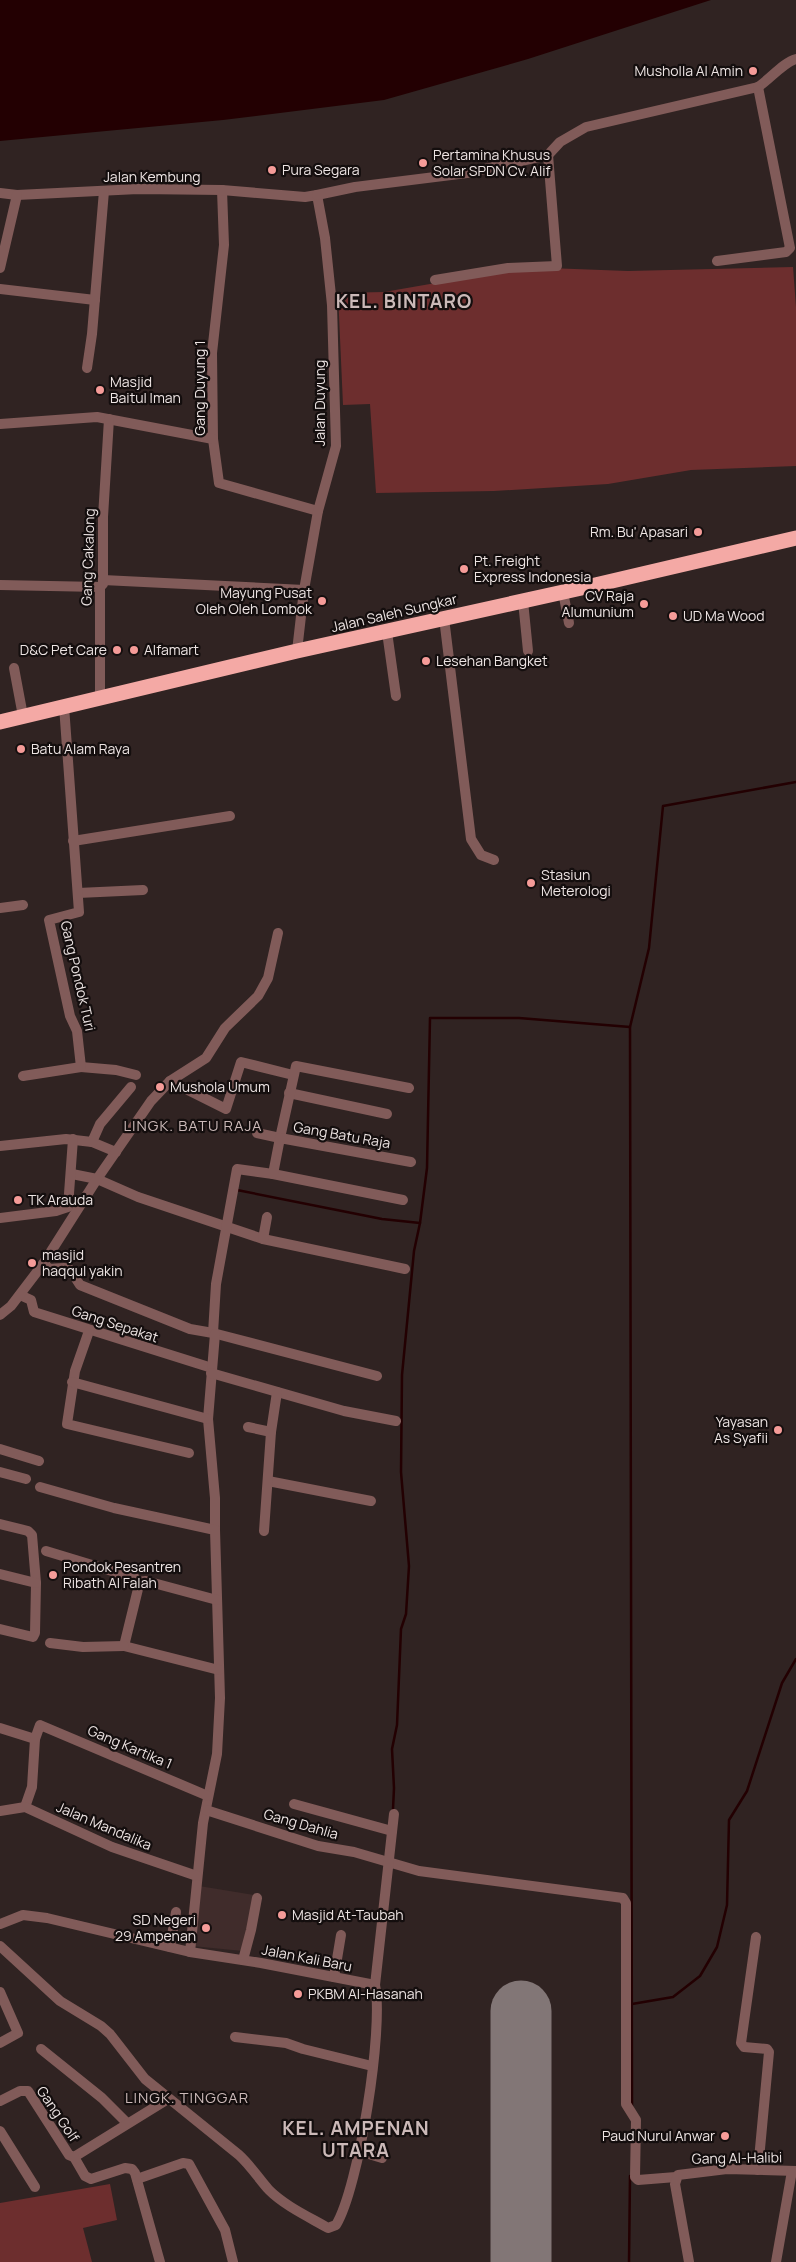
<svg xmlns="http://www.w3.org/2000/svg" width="796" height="2262" viewBox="0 0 796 2262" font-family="Manrope,sans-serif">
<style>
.built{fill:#402c2b}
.green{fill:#6d2e2e}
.water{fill:#230002}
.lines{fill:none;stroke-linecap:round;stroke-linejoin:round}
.stream{stroke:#230002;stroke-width:2.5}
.runway{stroke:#827676;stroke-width:61}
.minor{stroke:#815b59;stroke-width:10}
.highway{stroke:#f4a9a5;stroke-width:15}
.poi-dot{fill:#f59b98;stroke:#140e0e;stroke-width:2}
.labels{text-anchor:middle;stroke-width:4.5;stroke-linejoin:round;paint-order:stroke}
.poi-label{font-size:14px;fill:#ede4e3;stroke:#140e0e;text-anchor:start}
.street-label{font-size:14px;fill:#ede4e3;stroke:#140e0e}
.neighbourhood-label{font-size:15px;letter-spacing:1px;fill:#cbb9b8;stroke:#140e0e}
.district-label{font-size:19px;font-weight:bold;letter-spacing:1px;fill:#cbb9b8;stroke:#140e0e}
</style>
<rect width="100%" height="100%" fill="#302322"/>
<path class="built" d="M199 1886 254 1895 243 1951 192 1946Z"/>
<g class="green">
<path d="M793 267 796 307V466L691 470 608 484 494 491 376 493 370 404 343 405 338 293 384 292 499 272 548 268 628 271Z"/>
<path d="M110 2184 117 2220 83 2228 92 2262H0V2203Z"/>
</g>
<path class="water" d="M0 0H711L528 59 384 100 223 120 0 141Z"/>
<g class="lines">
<g class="stream">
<path d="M237 1190 382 1219 420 1223 427 1168 430 1018H519L630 1027"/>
<path d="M393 1809 394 1788 392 1749 397 1725 401 1629 406 1614 409 1566 401 1472 402 1375 414 1251 420 1223"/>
<path d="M632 2004 673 1997 700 1976 717 1947 727 1905 729 1820 747 1791 782 1683 796 1659"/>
<path d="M632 2107 630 1027 649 948 663 806 796 782"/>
<path d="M629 2262 630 2176"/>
</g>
<path class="runway" d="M521 2011V2262"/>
<g class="minor">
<path d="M222 190 224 245 212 353 213 439 219 483 318 511"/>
<path d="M0 193 17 195 138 189 222 190 305 197 317 195 325 238 332 305 336 446 318 511 304 590 297 651"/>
<path d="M317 195 355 187 467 173 548 155 560 142 586 127 758 87C770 79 784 62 796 59"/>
<path d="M717 261 786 252 790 248 758 87"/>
<path d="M0 268 17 195"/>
<path d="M435 280 508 268 557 266 548 155"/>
<path d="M0 289 95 300"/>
<path d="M87 368 92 334 104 191"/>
<path d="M0 424 97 417 213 439"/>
<path d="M103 580 304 590"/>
<path d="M0 585 100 587"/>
<path d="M563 592 569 623"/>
<path d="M523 601 528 651"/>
<path d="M444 618 471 839 481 855 494 860"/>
<path d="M387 632 396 696"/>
<path d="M14 668 23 716"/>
<path d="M100 697V587L103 584V517L109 419"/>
<path d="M73 841 230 816"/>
<path d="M78 893 143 890"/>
<path d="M0 908 23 905"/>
<path d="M81 1067 116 1070 136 1075"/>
<path d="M23 1076 81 1067 77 1031 70 1016 49 920 79 912 64 706"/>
<path d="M170 1081 226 1109 241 1062 293 1075"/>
<path d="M289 1093 387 1114"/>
<path d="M257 1133 280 1138 296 1066 409 1088"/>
<path d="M92 1142 116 1152"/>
<path d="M0 1146 66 1139 92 1142 100 1124 131 1087"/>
<path d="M72 1174 97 1179 138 1197 263 1239 405 1269"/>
<path d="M273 1174 403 1200"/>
<path d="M0 1218 56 1211 68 1207 73 1139"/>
<path d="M263 1239 267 1217"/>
<path d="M43 1264 50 1269C75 1267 67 1266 80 1285L190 1329 213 1333 377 1376"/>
<path d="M20 1295 31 1300 34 1312 212 1368"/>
<path d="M0 1315 11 1306 43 1264 97 1179 151 1101 170 1081 206 1058 225 1028 258 996 268 978 278 933"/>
<path d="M89 1331 75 1371 67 1424 189 1453"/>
<path d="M213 1333 216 1284 237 1169 273 1174 280 1138 411 1162"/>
<path d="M215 1334 208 1419 215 1498V1530"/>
<path d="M211 1373 344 1411 396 1421"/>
<path d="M72 1382 208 1419"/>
<path d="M248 1427 271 1432"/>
<path d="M0 1449 39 1461"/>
<path d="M0 1472 26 1479"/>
<path d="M268 1481 371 1501"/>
<path d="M40 1487 114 1508 215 1530 220 1698 217 1754 203 1823 190 1952"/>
<path d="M0 1524 28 1531 32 1535 36 1583 35 1633 33 1637 0 1629"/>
<path d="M264 1531 271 1432 277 1392"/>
<path d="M46 1551 135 1578 138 1589 124 1646 219 1670"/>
<path d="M0 1574 36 1583"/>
<path d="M137 1582 146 1581 217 1600"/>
<path d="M50 1643 83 1647 124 1646"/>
<path d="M0 1728 35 1739"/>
<path d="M294 1804 392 1831"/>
<path d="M25 1807 32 1787 35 1739 40 1725 208 1796"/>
<path d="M206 1810 318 1846 354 1852 419 1871 623 1898 626 1903V2104L636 2120 635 2177 638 2180 676 2177"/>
<path d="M0 1811 25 1807 112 1847 197 1876"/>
<path d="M0 1924 23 1915 47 1918 190 1952 261 1963 375 1985C384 2028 359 2187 336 2225L328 2228C309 2217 285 2206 269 2190 259 2179 251 2166 239 2155L145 2079 110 2034 101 2026 60 2001 0 1946"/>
<path d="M756 1937 741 2043 744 2047 767 2049 769 2052 758 2170"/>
<path d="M170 1947 176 1912"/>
<path d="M243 1960 251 1930 257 1898"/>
<path d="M334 1977 341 1935"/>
<path d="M375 1985 394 1814"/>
<path d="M0 1992 18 2033 0 2043"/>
<path d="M235 2037 286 2043 303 2049 372 2066"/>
<path d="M41 2049 102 2098 127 2123"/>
<path d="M0 2101 20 2091H28L69 2155 74 2157 168 2099"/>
<path d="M0 2131 35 2187"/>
<path d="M359 2151 382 2158"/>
<path d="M74 2157 85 2176 91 2179 125 2168 132 2169 135 2173 160 2262"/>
<path d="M137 2179 183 2163 189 2164 225 2230 233 2262"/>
<path d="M689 2262 675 2184 678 2175 727 2169 796 2171"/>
<path d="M776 2262 792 2171"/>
</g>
<path class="highway" d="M0 722 297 651 595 585 796 538"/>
</g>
<g class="poi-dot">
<circle cx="753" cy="71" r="5"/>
<circle cx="423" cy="163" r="5"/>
<circle cx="272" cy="170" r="5"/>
<circle cx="100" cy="390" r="5"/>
<circle cx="698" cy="532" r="5"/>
<circle cx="464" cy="569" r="5"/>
<circle cx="322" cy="601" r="5"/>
<circle cx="644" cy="604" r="5"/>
<circle cx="673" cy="616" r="5"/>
<circle cx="117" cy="650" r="5"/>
<circle cx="134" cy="650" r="5"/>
<circle cx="426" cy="661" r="5"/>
<circle cx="21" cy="749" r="5"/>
<circle cx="531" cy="883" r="5"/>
<circle cx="160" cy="1087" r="5"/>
<circle cx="18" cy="1200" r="5"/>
<circle cx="32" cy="1263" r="5"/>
<circle cx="778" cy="1430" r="5"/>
<circle cx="53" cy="1575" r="5"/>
<circle cx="282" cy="1915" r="5"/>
<circle cx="206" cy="1928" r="5"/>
<circle cx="298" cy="1994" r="5"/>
<circle cx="725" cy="2136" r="5"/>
</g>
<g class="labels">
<g class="poi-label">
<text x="743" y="76" text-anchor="end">Musholla Al Amin</text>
<text x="433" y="160">Pertamina Khusus<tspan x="433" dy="16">Solar SPDN Cv. Alif</tspan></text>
<text x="282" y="175">Pura Segara</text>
<text x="110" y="387">Masjid<tspan x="110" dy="16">Baitul Iman</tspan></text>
<text x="688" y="537" text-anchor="end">Rm. Bu' Apasari</text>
<text x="474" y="566">Pt. Freight<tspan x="474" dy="16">Express Indonesia</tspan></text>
<text x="312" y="598" text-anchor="end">Mayung Pusat<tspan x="312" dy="16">Oleh Oleh Lombok</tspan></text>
<text x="634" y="601" text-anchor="end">CV Raja<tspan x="634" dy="16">Alumunium</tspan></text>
<text x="683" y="621">UD Ma Wood</text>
<text x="107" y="655" text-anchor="end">D&amp;C Pet Care</text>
<text x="144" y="655">Alfamart</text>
<text x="436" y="666">Lesehan Bangket</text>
<text x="31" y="754">Batu Alam Raya</text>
<text x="541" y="880">Stasiun<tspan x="541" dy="16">Meterologi</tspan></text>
<text x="170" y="1092">Mushola Umum</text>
<text x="28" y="1205">TK Arauda</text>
<text x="42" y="1260">masjid<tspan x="42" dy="16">haqqul yakin</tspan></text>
<text x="768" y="1427" text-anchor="end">Yayasan<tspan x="768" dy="16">As Syafii</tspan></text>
<text x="63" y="1572">Pondok Pesantren<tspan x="63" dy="16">Ribath Al Falah</tspan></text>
<text x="292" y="1920">Masjid At-Taubah</text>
<text x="196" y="1925" text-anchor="end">SD Negeri<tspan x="196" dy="16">29 Ampenan</tspan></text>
<text x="308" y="1999">PKBM Al-Hasanah</text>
<text x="715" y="2141" text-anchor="end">Paud Nurul Anwar</text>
</g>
<g class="street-label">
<text x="152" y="182">Jalan Kembung</text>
<text transform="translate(200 388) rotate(-90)" y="5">Gang Duyung 1</text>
<text transform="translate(320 403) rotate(-90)" y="5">Jalan Duyung</text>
<text transform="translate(88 557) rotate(-88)" y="5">Gang Cakalong</text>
<text transform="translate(394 613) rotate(-13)" y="5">Jalan Saleh Sungkar</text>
<text transform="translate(78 976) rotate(77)" y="5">Gang Pondok Turi</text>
<text transform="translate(342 1135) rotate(10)" y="5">Gang Batu Raja</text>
<text transform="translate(115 1324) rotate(18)" y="5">Gang Sepakat</text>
<text transform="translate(130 1747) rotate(23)" y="5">Gang Kartika 1</text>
<text transform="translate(301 1824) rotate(16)" y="5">Gang Dahlia</text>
<text transform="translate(104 1826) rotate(23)" y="5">Jalan Mandalika</text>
<text transform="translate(307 1958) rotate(11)" y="5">Jalan Kali Baru</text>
<text transform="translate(58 2114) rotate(56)" y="5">Gang Golf</text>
<text transform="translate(737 2158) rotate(-1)" y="5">Gang Al-Halibi</text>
</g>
<g class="neighbourhood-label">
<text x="193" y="1131">LINGK. BATU RAJA</text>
<text x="187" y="2103">LINGK. TINGGAR</text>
</g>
<g class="district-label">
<text x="404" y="308">KEL. BINTARO</text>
<text x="356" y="2135">KEL. AMPENAN<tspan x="356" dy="22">UTARA</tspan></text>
</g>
</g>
</svg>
